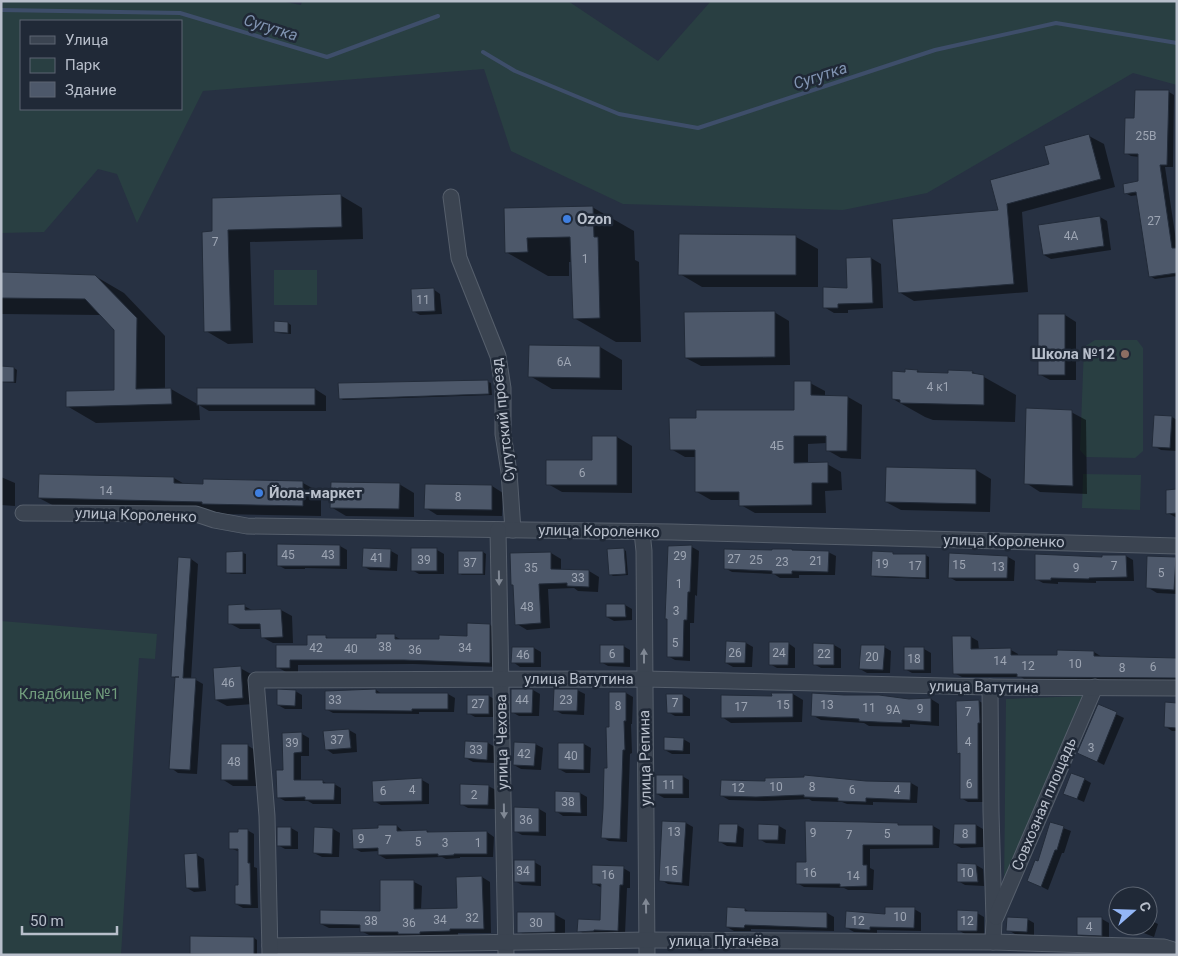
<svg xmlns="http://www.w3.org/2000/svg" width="1178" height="956" viewBox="0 0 1178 956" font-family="Roboto,sans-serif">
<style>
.green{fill:#293f42;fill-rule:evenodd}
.shadow{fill:#0007}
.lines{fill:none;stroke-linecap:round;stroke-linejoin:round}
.stream{stroke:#3e4e6a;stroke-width:4}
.building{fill:#4d586a;stroke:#222b39}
.minor-casing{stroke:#565f6c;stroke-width:17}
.minor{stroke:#3b4451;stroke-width:15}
.oneway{fill:#808894}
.shop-dot{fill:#3f7fe0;stroke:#202937;stroke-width:2}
.education-dot{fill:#8d6e63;stroke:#202937;stroke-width:2}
.labels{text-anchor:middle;stroke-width:5;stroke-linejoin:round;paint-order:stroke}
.number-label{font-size:12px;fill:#9da5b3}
.poi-label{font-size:15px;font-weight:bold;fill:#b8bfcb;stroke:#202937;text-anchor:start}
.street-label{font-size:15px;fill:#b8bfcb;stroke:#202937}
.park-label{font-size:15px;fill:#709c7c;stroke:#202937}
.water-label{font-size:16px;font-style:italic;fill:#8194b2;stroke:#202937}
</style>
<rect width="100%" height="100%" fill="#273142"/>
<g class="green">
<path d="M1 1H281L301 5 302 1H568L658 61 711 1H1177V85L1133 73 927 193 843 210 623 204 511 151 484 69 203 91 137 223 117 174 98 169 44 232 1 233ZM21 21H181V109H21Z"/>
<rect x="274" y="270" width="43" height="35"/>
<path d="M1095 340H1137L1143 348V451L1135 458 1086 457 1080 450 1084 347Z"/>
<path d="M1083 474 1141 475 1140 510 1082 508Z"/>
<path d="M1 621 157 634 155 659 139 658 121 955H1Z"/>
<path d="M1083 696 1004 891 1006 699Z"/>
</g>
<g class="shadow">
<path d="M1169 92 1174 95 1173 167H1165L1177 247V276L1155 279 1150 276 1138 195 1131 196 1125 193 1139 183V157L1131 156 1126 153 1136 119Z"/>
<path d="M1089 136 1104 144 1115 187 1022 212 1028 292 914 301 899 292 1000 211 992 181 1051 165Z"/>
<path d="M340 195 362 208 363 239 250 242 253 343 228 344 206 331 214 232Z"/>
<path d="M592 207 634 231 635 260 639 262 641 342H616L574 318 572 262H569V276H548L506 252 505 209Z"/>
<path d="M1100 217 1107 221 1111 250 1051 259 1044 255Z"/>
<path d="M796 237 818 249V287H702L680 274Z"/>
<path d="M871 258 881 264 883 308 848 310V313H834L824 307 848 289Z"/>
<path d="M1 273 95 276 124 293 165 336V390L171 389 199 405 198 389H315L326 396V411H209L199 405 200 420 96 423 67 406 115 391V329L101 315 1 314Z"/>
<path d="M433 289 440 294 442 314 420 315 413 311Z"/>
<path d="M774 312 789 321 790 365 701 366 686 358Z"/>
<path d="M1040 315H1065L1076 322V380H1050L1039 374Z"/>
<path d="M276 323H288L291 325V334L278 333 275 331Z"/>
<path d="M600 347 622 360V390L552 389 530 376Z"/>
<path d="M1 367 14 368 17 370 16 383 1 382Z"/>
<path d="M917 371 922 373 949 374 972 372 984 377 1016 395 1015 422 933 420 925 417 893 399 906 373Z"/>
<path d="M488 382 491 383 492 395 343 400 340 398Z"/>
<path d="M810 383 825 391V397H848L862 405 861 459 841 458 827 450V443L808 444V464H827L841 472 842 490 825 491 826 513H755L741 505V500H711L697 492 696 457H685L671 449 698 419 795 411Z"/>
<path d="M1071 412 1086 420 1087 494 1040 492 1026 483Z"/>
<path d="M1172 417 1177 420V451L1161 450 1154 446Z"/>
<path d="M594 437H617L632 446V493L562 492 548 484 593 462Z"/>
<path d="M887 468 976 470 991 479 990 512 901 510 886 502Z"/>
<path d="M1 477 15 483V506L1 505Z"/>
<path d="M174 478 186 485 303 483 321 493V516L222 514 219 512 58 508 39 498Z"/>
<path d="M399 484 414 493V517L346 516 331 507Z"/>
<path d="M492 486 503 493 502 516 437 515 426 508Z"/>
<path d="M1177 491V518L1168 513Z"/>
<path d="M340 546 347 550V569L305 568V569H285L278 565Z"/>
<path d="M669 547H692L699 551 697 596 695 595 694 623H690V661L675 660 668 656Z"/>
<path d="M623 549 626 551 628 575 613 576 610 574Z"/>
<path d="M437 550 444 554V574H419L412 570Z"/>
<path d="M391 551 398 555 397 571 370 570 363 566Z"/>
<path d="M483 552 486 554 485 575H462L459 573Z"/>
<path d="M828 552 836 556 835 575H799V578H780L774 574 732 572 725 568Z"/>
<path d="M243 553 246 554V574H231L227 572Z"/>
<path d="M551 553 561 559V570L589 571 599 577 598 592 578 591 574 588 548 589 550 628 527 630 517 624Z"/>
<path d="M893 554 896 555H925L929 557V579L875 577 872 575Z"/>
<path d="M1103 556H1126L1133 560 1134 581H1096V583L1058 582V584L1043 583 1036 579 1103 558Z"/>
<path d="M1008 557 1015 561 1014 581H956L949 577Z"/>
<path d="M1149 557 1177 559V594L1157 593 1147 587Z"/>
<path d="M191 559 198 564 191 679 196 680 203 684 197 774 178 773 171 768 176 679 172 676Z"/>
<path d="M625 605 632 609V620L614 621 607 617Z"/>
<path d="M244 606 254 611 281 610 292 616 293 643H273L262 637V629H240L229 623Z"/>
<path d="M469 624 490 625 499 630V667L413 664 298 665V672H286L277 667 308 646 326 637 330 639H377L394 636 402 640 440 641 468 637Z"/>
<path d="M971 637 978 641 979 650H1011L1018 654V656H1058L1094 652 1102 657 1177 660V683L1027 681 1021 677H962L954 673Z"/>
<path d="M746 643 753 647 752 667H733L726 663Z"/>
<path d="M788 643 795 648V668H777L770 664Z"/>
<path d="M814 645H834L841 649V668H821L814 664Z"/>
<path d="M623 646 630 650V667L608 666 601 662Z"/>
<path d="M884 647 891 651 890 673H867L860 669Z"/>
<path d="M534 648 541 652V667H520L513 662Z"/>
<path d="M924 649 931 653V673H912L905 669Z"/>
<path d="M240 668 251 674 253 704 227 706 216 700Z"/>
<path d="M376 690 382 694H448L455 698 454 712H419V714L333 713 326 709Z"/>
<path d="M533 690 540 694 539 716H519L512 712Z"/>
<path d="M577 690 585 694 584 715 562 714 555 710Z"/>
<path d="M295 691 302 695V709H285L278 705Z"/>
<path d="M626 693 633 697 632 724H631L632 753 630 754 627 842 609 841 602 837 610 728Z"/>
<path d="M793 694 803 700 802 722 731 723 722 717 773 697V695Z"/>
<path d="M668 695H683L690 699V716H675L668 712Z"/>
<path d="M489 696 496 700 495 717H475L468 713Z"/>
<path d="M931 699 939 704V726L910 724V727L869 726 864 723 821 720 812 715 909 700Z"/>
<path d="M979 701 986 705 985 802H968L961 798V754L959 753Z"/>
<path d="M1177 704V731H1172L1165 726Z"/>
<path d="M1099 706 1124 718 1104 765 1086 756Z"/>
<path d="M349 730 356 734 357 752 333 754 326 749Z"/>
<path d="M302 734 309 738V756H301V781H322L328 784H334L341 788V804H313L308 801H285L278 797 285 771Z"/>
<path d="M683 739 690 743V754H672L665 750Z"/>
<path d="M467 742 488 743 495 747 494 763 473 762 466 758Z"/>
<path d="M535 744 543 748 541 770 521 769 514 765Z"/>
<path d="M584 744 591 748 590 773H566L559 769Z"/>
<path d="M247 745 258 752 259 786H233L222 779Z"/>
<path d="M682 776 689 780V798H664L657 794Z"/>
<path d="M1084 779 1091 783 1084 802 1065 794Z"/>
<path d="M422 780 429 784V804L381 805 374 801Z"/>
<path d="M866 782 911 783 918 787 917 803 873 802V805L847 804 842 802 812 801 809 799 764 801 729 800 722 796Z"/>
<path d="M488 786 496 790 495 809 468 808 461 804Z"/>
<path d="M580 793 587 797V816H563L556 811Z"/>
<path d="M539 809 546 813V836L522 835 515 831Z"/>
<path d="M663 822 686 823 693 827 689 886 668 884 661 880Z"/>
<path d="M1050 823 1071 831 1064 853H1062L1048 890 1036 884 1039 863Z"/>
<path d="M737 825 744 829 743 847 727 846 720 842Z"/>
<path d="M976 825 983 829V847L961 848 954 844Z"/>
<path d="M397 826 404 832 427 831 431 833 487 832 494 837 493 857H460V858L446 859 442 857 386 859 379 855V851L361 852 354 848Z"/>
<path d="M779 826 786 830 785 844 766 843 759 839Z"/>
<path d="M933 826 940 830 939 848 870 849V868L874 870 873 890H848L844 888 804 887 797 883 807 863 901 827Z"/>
<path d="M291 828 298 832V849H285L278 845Z"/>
<path d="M333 829 340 833 339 857H322L314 853Z"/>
<path d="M247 830 254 834V867L257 868 258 908H243L236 904 239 887 240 852 230 848Z"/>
<path d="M186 855H197L204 859 206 891 194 892 187 888Z"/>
<path d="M534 862 541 866V886L522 885 515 881Z"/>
<path d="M976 865 983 869 984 886 965 885 958 881Z"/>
<path d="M623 868 630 872V888H627L625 934 601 933V935H586L579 931 601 921 602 888 593 883Z"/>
<path d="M482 877 490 882 491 933H458V935L408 938 404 936 369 935 361 931V928H329L321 924 381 912 414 882 422 886 421 910 458 909Z"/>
<path d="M745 909 751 913H827L834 917V931L751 929V931H734L727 927Z"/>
<path d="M914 909 921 913V931L877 930V933L854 932 847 928Z"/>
<path d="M977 913 984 917V934H965L958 930Z"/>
<path d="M554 914 565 920V938H530L519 932Z"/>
<path d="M1027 919 1034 923V935L1015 934 1008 930Z"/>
<path d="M1102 919 1109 923V939L1085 938 1078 934Z"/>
<path d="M1148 919 1158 924 1154 937 1126 926H1148Z"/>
<path d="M254 938 257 940V955H194L191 953Z"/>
</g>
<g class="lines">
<g class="stream">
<path d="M1 10 180 13 327 57 438 16"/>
<path d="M483 52 515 71 619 114 698 128 935 50 1056 23 1177 43"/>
</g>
</g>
<g class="building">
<path d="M1135 90H1169L1167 165H1160L1172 248H1177V273L1149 277 1136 192 1124 194 1123 184 1138 181V154H1124L1125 118H1134Z"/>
<path d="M1089 134 1101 179 1007 204 1014 284 898 293 892 219 998 210 990 180 1049 164 1044 146Z"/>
<path d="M341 194 342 227 228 230 231 331 204 332 202 232 212 231V198Z"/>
<path d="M593 206 594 237H598L600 318 573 319 570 237 527 238 528 252 505 253 504 208Z"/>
<path d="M1100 216 1104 246 1043 255 1038 225Z"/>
<path d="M679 234 796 235V275H678Z"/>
<path d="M871 257 873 303 838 304V308H823V287L847 288 846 258Z"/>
<path d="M1 272 95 275 137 318 136 389 171 388 172 404 66 407V391L114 390V330L85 299 1 298Z"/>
<path d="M434 288 435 311 412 312 411 289Z"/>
<path d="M775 311V357L685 358 684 312Z"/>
<rect x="1038" y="314" width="27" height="61"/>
<path d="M274 321 288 322V333L274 332Z"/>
<path d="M529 345 600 346V378L528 377Z"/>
<path d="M1 366 14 367V382H1Z"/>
<path d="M905 369 918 370 917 372 948 373V370L973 371 972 373 984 375V405L900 403V400L892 399V371L905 372Z"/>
<path d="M488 380 489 394 339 399 338 383Z"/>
<path d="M794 381H811V395L848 396 847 451H826V436H794V463L828 462V483H812V505L739 506V492H695V450H670L669 418H696V410H794Z"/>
<rect x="197" y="388" width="118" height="17"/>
<path d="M1026 408 1072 410 1073 486 1024 484Z"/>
<path d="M1154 415 1172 416 1170 448 1152 447Z"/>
<path d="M592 436H617V485H546V460H592Z"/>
<path d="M886 467 976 469V504L885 502Z"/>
<path d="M39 474 174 477V483L203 484V479L303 481V506L202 504V502L38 498Z"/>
<path d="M331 482 400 483 399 509 330 508Z"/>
<path d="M425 484 492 485V510L424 509Z"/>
<path d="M1177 489V513L1166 514V490Z"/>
<path d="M277 544 340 545V566H277Z"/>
<path d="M692 545 690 592H688L687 620H684L683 657H667V619H665L668 546Z"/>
<path d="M363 548 391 549 390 568 362 567Z"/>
<rect x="411" y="548" width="26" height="23"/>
<path d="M624 548 626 574 609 575 607 549Z"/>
<path d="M724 549 772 550V549H792V550L829 551 828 572 792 571V574H772V571L724 569Z"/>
<path d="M243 551V573H226V552Z"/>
<rect x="458" y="551" width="25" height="23"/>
<path d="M872 551 893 552V554H926V578L871 576Z"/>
<path d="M551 552V569L589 570V587L567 586V583L539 584 541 623 515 625 513 585H511L510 553Z"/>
<path d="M949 553 1008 556 1007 578H948Z"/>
<path d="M1035 554 1102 557V555H1126L1127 577 1089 578V579L1051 578V580H1035Z"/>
<path d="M1147 556 1176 557 1174 590 1146 588Z"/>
<path d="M178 557 191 558 183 678H196L190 770 169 769 175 677H179H171Z"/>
<path d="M245 604V610L281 609 283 637 261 638 260 624H228V605Z"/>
<path d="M606 604H625L626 617H606Z"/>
<path d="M467 623 490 624V663L404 660H290V668H276V645H307V635H326V638H376V634H395V639H439V635L467 636Z"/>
<path d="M952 636H971V649L1011 648V655H1057V650L1094 651V656L1177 658V678L1017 677V674H953Z"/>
<path d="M726 641 746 642 745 663H725Z"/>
<path d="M769 642H789L788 665H769Z"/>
<path d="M813 643 834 644V665H813Z"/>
<rect x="600" y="645" width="24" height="18"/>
<path d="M861 645H885L883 670 859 669Z"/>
<path d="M512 647H534V663H511Z"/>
<rect x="904" y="647" width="20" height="23"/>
<path d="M241 666 243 698 215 700 213 668Z"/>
<path d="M277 689 296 690 295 706 277 705Z"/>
<path d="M376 689V693H448V709H412V711L325 710V691Z"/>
<path d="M511 689H533L532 713H511Z"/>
<path d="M554 689H578L577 711H553Z"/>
<path d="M609 692H626V721H624L625 750H623L620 839 601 838 603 809 604 768H607L606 727H609Z"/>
<path d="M771 693H793V717L721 718V695L772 696Z"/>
<path d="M812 693 844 695H879L909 699 931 698V722L902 720V723L878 722 859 721V719L811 716Z"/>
<path d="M666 694H683V713H667Z"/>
<rect x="467" y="695" width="22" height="19"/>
<path d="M979 700 980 723H978V799H960V753L957 754 956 701Z"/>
<path d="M1165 702 1177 703V728L1164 727Z"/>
<path d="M1098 704 1117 712 1097 762 1077 753Z"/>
<path d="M349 729 351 748 325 750 323 731Z"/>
<path d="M302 732V752L294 753V780H323V783H335L334 800H305V797L277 798 276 770H283L282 733Z"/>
<path d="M664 737 684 738 683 751 664 750Z"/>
<path d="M465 741 488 742 487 760 464 758Z"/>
<path d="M514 742 536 743 534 766 513 765Z"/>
<path d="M558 743H584V770L558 769Z"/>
<rect x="221" y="744" width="27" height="36"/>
<path d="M1071 773 1085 778 1077 799 1063 794Z"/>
<rect x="656" y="775" width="27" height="19"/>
<path d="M804 775 866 781 911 782 910 800 866 798V802L838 801V798L804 797V795L756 797 720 796 721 780 765 781V778L804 777Z"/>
<path d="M422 778V801L373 802 372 781Z"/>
<path d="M460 784 489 785 488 805H460Z"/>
<path d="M555 791 580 792 581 813 555 812Z"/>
<path d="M514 807 539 808V832H514Z"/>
<path d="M662 821 686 822 682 883 659 881Z"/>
<path d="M805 821 864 822 898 823V825H933V845H863V865H867V886L840 887V884H796V862H806Z"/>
<path d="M1050 822 1064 826 1057 850H1055L1041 887 1027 881 1035 860 1038 861Z"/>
<path d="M719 824H738L736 843 718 842Z"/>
<path d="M758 824 779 825 778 840H758Z"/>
<path d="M954 824H976V844H953Z"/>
<path d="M378 825H397V831L427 830V832L487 831V854H454V855L438 856V854L378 855V848L353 849 352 829 378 828Z"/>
<rect x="277" y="827" width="14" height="19"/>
<path d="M314 827 333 828 332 854 313 853Z"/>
<path d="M238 829H248V863H250L251 905 235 904V885H238V849H229V832H238Z"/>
<path d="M197 853 199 888H186L184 854Z"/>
<rect x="514" y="860" width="21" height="22"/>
<path d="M957 863 976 864 978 882H957Z"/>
<path d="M592 865 624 866 623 885H620L618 931 594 930V931L577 932 578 919 600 920 601 884H592Z"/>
<path d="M482 876 484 929H450V931L420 932V934H398V932H360V925L320 924V910L380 911V880H414V909L457 908 456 877Z"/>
<path d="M727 907 745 908V911L827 912V928L745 925 744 928 726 927Z"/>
<path d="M885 907H915L914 928 870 927V930L845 928 846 911 885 914Z"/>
<path d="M957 910 978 911 977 931H957Z"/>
<path d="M517 912H555V932L517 933Z"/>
<path d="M1007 917 1028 918 1027 932 1006 931Z"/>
<path d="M1077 917H1102V936L1077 935Z"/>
<path d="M190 936 254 937V955L190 954Z"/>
</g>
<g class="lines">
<defs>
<g id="minor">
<path d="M451 197 459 258 498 356 503 388V434L509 472 513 530"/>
<path d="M23 513 196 514 214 520 247 526 672 532 1177 546"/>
<path d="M498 530 506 955"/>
<path d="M642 532 644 551 647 955"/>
<path d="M990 687 991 812 994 921 993 942"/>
<path d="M996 917 1095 687"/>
<path d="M270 946 647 940 993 942 1164 947 1177 951"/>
<path d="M270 955 267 816 256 680 644 679 990 687 1177 688"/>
</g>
</defs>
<use href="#minor" class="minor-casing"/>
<use href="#minor" class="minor"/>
</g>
<defs><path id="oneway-solid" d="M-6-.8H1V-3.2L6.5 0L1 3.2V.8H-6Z" transform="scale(1.25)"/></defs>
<g class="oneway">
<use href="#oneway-solid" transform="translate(499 578) rotate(89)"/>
<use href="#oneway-solid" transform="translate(644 656) rotate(-90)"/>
<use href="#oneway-solid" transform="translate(504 811) rotate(89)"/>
<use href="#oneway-solid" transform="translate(646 906) rotate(-91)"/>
</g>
<g class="shop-dot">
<circle cx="567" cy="219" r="5"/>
<circle cx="259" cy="493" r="5"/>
</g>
<circle class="education-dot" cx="1125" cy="354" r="5"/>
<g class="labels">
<g class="number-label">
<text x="1146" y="140">25В</text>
<text x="1154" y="225">27</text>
<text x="1071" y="240">4А</text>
<text x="215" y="246">7</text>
<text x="585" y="263">1</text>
<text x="423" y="304">11</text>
<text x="564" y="366">6А</text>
<text x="938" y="391">4 к1</text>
<text x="777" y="450">4Б</text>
<text x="582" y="477">6</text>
<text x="106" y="495">14</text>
<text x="458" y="501">8</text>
<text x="288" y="559">45</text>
<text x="328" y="559">43</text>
<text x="680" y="560">29</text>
<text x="377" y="562">41</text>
<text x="734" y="563">27</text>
<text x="424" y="564">39</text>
<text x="756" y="564">25</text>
<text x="816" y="565">21</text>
<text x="782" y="566">23</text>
<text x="470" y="567">37</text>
<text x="882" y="568">19</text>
<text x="959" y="569">15</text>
<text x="915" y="570">17</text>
<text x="1114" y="570">7</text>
<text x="998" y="571">13</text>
<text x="531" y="572">35</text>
<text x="1076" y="572">9</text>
<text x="1161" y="577">5</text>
<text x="578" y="582">33</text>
<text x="679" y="588">1</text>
<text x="527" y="611">48</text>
<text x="676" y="615">3</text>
<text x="675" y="647">5</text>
<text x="385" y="651">38</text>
<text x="316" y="652">42</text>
<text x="465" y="652">34</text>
<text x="351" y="653">40</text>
<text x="415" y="654">36</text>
<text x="735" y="657">26</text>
<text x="779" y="657">24</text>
<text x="612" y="658">6</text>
<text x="824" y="658">22</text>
<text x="523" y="659">46</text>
<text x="872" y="661">20</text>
<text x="914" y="663">18</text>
<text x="1000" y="665">14</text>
<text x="1075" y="668">10</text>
<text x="1028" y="670">12</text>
<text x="1153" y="671">6</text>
<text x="1122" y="672">8</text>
<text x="228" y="687">46</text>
<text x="335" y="704">33</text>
<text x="522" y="704">44</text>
<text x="566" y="704">23</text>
<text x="675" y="707">7</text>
<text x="478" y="708">27</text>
<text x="783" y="709">15</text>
<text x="827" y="709">13</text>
<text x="618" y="710">8</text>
<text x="741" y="711">17</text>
<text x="869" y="712">11</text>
<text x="920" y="713">9</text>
<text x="893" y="714">9А</text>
<text x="968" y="716">7</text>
<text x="337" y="744">37</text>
<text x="968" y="746">4</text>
<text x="292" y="747">39</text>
<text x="1091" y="752">3</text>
<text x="476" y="754">33</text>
<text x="524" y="758">42</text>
<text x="571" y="760">40</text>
<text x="234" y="766">48</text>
<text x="969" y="788">6</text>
<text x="669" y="789">11</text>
<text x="776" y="791">10</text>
<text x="812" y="791">8</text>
<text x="738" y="792">12</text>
<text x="412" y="794">4</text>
<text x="852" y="794">6</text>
<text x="897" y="794">4</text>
<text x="383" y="795">6</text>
<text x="474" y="799">2</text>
<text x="568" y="806">38</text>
<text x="526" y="824">36</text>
<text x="674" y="836">13</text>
<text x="813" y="837">9</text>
<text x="887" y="838">5</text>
<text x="965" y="838">8</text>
<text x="849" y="839">7</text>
<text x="361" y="843">9</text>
<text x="388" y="844">7</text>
<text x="418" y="846">5</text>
<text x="445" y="847">3</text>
<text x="478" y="847">1</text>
<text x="523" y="875">34</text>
<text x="671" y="875">15</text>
<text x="810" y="877">16</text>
<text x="967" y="877">10</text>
<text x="608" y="879">16</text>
<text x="853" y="880">14</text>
<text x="900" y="921">10</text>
<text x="472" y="922">32</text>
<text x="440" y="924">34</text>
<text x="371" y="925">38</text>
<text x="858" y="925">12</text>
<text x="967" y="925">12</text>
<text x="409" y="927">36</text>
<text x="536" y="927">30</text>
<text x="1089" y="931">4</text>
</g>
<g class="poi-label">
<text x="577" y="224">Ozon</text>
<text x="1115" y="359" text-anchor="end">Школа №12</text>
<text x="269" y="498">Йола-маркет</text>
</g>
<g class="street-label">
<text transform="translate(503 420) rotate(-96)" y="5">Сугутский проезд</text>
<text transform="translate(136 515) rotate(2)" y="5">улица Короленко</text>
<text transform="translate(599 531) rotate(1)" y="5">улица Короленко</text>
<text transform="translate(1004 541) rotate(1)" y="5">улица Короленко</text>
<text x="579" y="684">улица Ватутина</text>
<text transform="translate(984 687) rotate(1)" y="5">улица Ватутина</text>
<text transform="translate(502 742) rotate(-91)" y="5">улица Чехова</text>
<text transform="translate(645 758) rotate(-91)" y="5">улица Репина</text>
<text transform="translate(1044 804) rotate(-67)" y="5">Совхозная площадь</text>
<text x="724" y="946">улица Пугачёва</text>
</g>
<g class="park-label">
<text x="69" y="699">Кладбище №1</text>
</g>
<g class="water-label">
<text transform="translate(271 27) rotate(17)" y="6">Сугутка</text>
<text transform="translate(820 75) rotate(-18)" y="6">Сугутка</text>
</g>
</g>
<rect width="1178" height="956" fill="none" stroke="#b8bfcb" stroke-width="5"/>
<rect x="20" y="20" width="162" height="90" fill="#202937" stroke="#5d6572"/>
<rect x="30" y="36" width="25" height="8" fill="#3b4451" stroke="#5d6572"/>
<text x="65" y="45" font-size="15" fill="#b8bfcb">Улица</text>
<rect x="30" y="58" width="25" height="15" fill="#293f42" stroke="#5d6572"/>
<text x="65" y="70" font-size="15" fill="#b8bfcb">Парк</text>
<rect x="30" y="82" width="25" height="15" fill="#4d586a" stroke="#5d6572"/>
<text x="65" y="95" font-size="15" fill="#b8bfcb">Здание</text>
<g transform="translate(1133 911) rotate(70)"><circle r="24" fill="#202937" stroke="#5d6572"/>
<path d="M0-4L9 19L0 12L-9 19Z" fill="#93b6f6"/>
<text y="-8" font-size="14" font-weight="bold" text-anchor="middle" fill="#b8bfcb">С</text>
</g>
<path d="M22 926v8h95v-8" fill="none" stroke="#b8bfcb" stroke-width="2.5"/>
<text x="30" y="926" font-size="15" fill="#b8bfcb" stroke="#202937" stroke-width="4" paint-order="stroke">50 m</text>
</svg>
